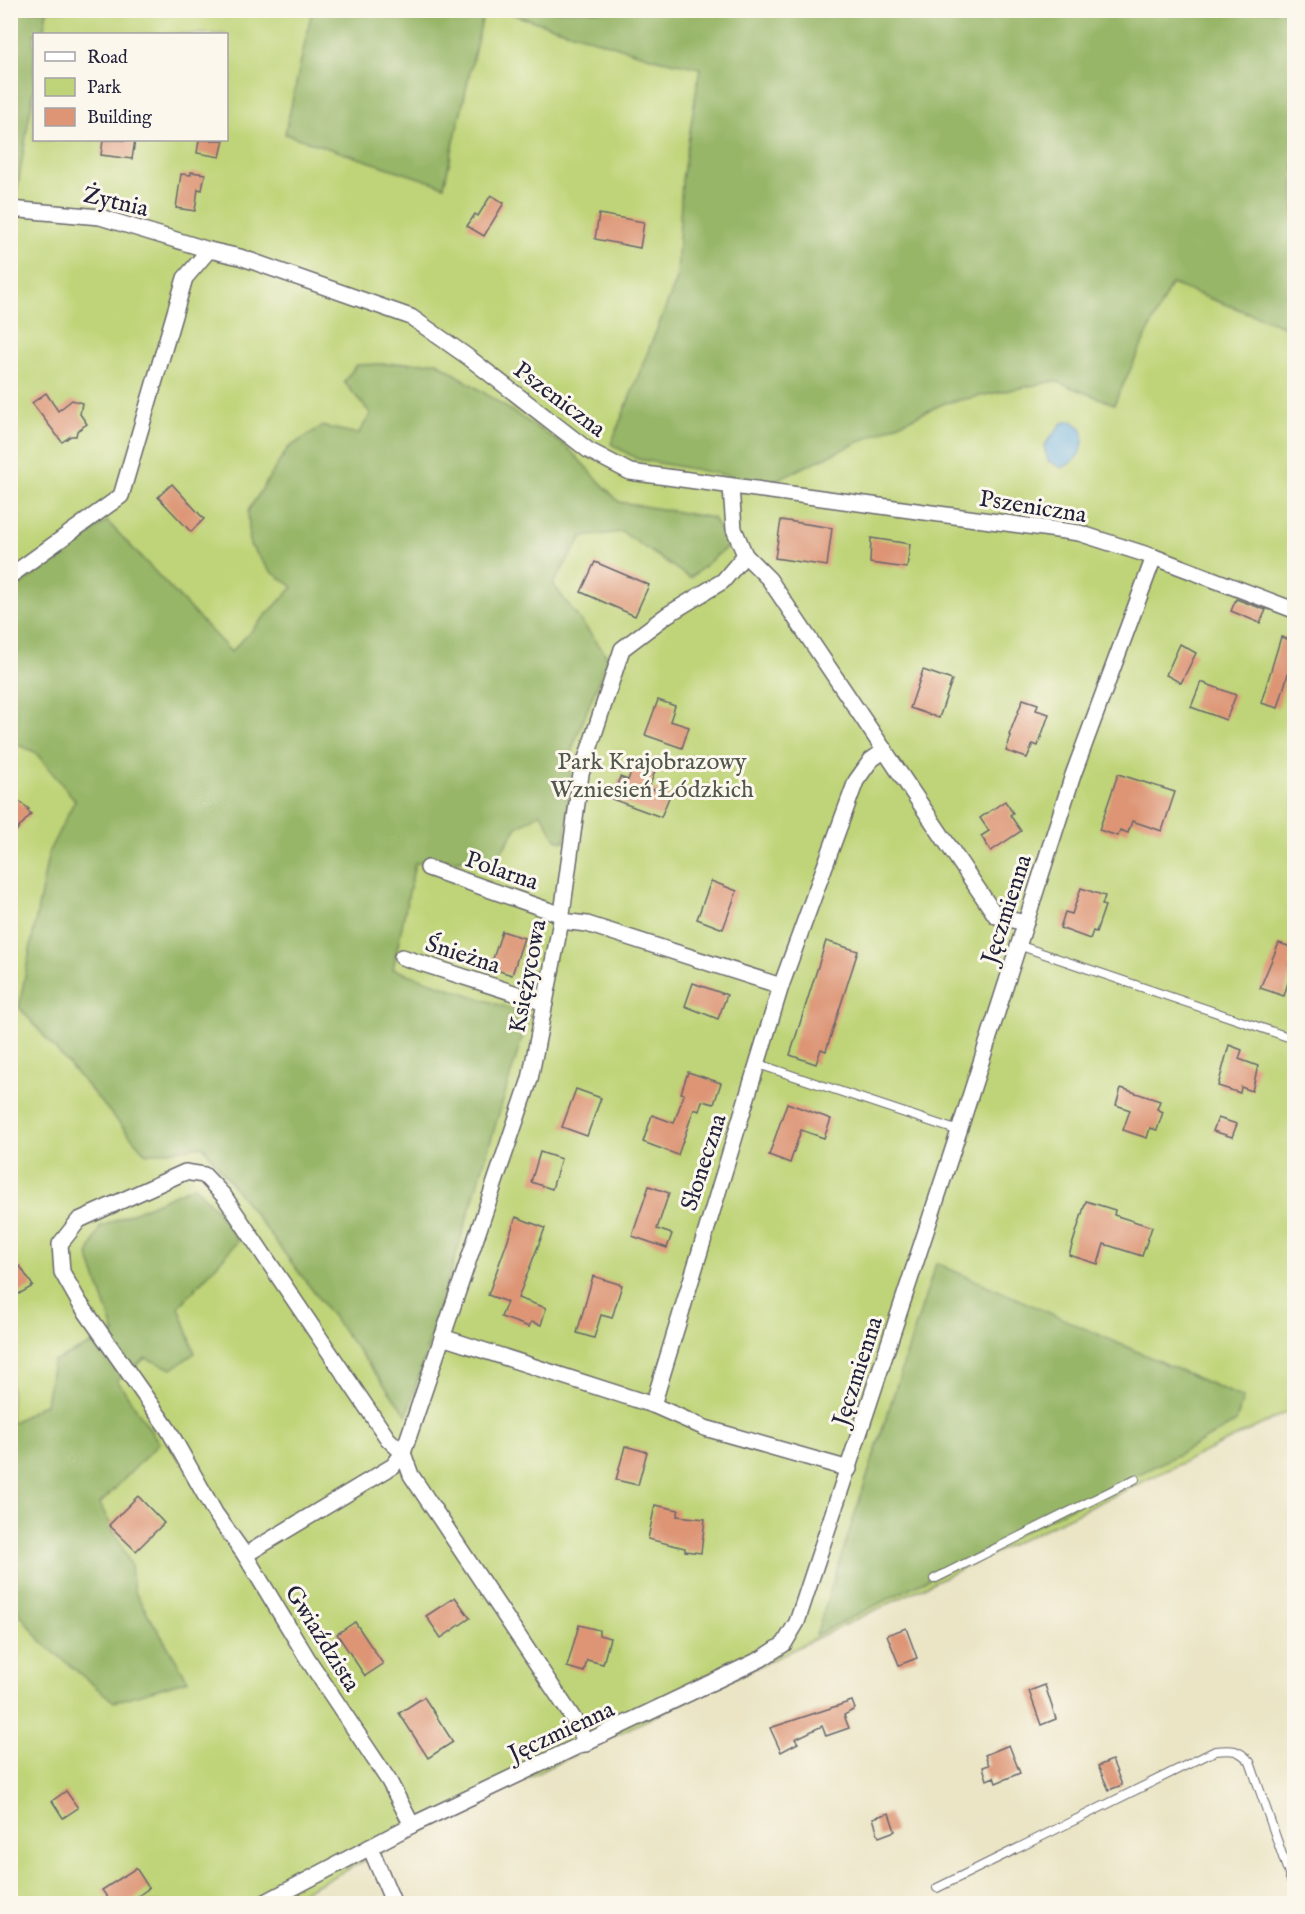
<svg xmlns="http://www.w3.org/2000/svg" width="1305" height="1914" viewBox="0 0 1305 1914" font-family="'IM FELL English',serif">
<style>
.green{fill:#bfd478;stroke:#707b5a;stroke-width:1.5;fill-rule:evenodd}
.forest{fill:#97b668;stroke:#5c6c52;stroke-width:1.5}
.water{fill:#66afde;stroke:#44688c;stroke-width:1.5}
.building{fill:#dd9576}
.lines{fill:none;stroke-linecap:round;stroke-linejoin:round}
.service-casing{stroke:#68666c;stroke-width:10}
.minor-casing{stroke:#68666c;stroke-width:18}
.service{stroke:#fff;stroke-width:8}
.minor{stroke:#fff;stroke-width:15}
.labels{text-anchor:middle;stroke-width:6;stroke-linejoin:round;paint-order:stroke}
.street-label{font-size:24px;fill:#22223b;stroke:#fbf7ec}
.park-label{font-size:24px;fill:#51574d;stroke:#fbf7ec}
</style>
<rect width="100%" height="100%" fill="#fbf7ec"/>
<filter id="ink" filterUnits="userSpaceOnUse"><feTurbulence type="fractalNoise" baseFrequency=".0167" numOctaves="2"/><feDisplacementMap in="SourceGraphic" scale="12" xChannelSelector="R" yChannelSelector="G"/><feConvolveMatrix kernelMatrix="1 2 1 2 8 2 1 2 1" color-interpolation-filters="sRGB"/></filter>
<filter id="wash" filterUnits="userSpaceOnUse"><feTurbulence type="fractalNoise" baseFrequency=".008" numOctaves="4" result="noise"/><feDisplacementMap in="SourceGraphic" scale="24" xChannelSelector="R" yChannelSelector="G"/><feGaussianBlur stdDeviation="1.35" result="paint"/><feColorMatrix in="noise" values="0 0 0 0 0 0 0 0 0 0 0 0 0 0 0 0 0 1.4 0 .05"/><feComposite in="paint" operator="in"/></filter>
<g filter="url(#wash)">
<rect width="100%" height="100%" fill="#ebe5c6"/>
<path class="green" d="M11 11H1294V1409L561 1761 281 1903 11 1904ZM34 34H226V140H34Z"/>
<g class="forest">
<path d="M312 10 484 11 444 186 285 134Z"/>
<path d="M10 11H47L43 34H34V88L15 203H10Z"/>
<path d="M501 11H1294V330L1171 284 1114 404 1055 381 945 403 769 483 637 459 611 444 677 279 682 180 700 68 657 59Z"/>
<path d="M437 362 567 447 619 502 713 518 728 546 690 578 622 532 582 537 553 584 608 657 573 746 565 842 556 839 541 813 517 827 498 857 415 863 393 969 529 1015 407 1415 203 1146 146 1154 19 1007 49 851 75 800 35 752 11 742V592L107 521 231 652 293 587 269 570 250 545 248 511 288 448 322 426 358 434 371 414 344 382 356 365Z"/>
<path d="M194 1186 214 1207 238 1241 179 1307 195 1353 172 1369 146 1358 117 1380 159 1443 100 1504 131 1565 134 1591 188 1680 114 1702 43 1643 11 1603 10 1424 46 1403 53 1362 115 1333 88 1255 100 1227Z"/>
<path d="M936 1263 1243 1398 1236 1422 1181 1453 816 1635Z"/>
</g>
<path class="water" d="M1072 421 1082 429C1086 448 1080 459 1062 468L1048 461 1044 446 1062 423Z"/>
<g id="blocks">
<g class="building">
<path d="M103 140H135L132 159 101 155Z"/>
<path d="M199 140H224L220 157 197 153Z"/>
<path d="M191 172 205 174 202 190 198 189 195 211 176 208 181 174 191 175Z"/>
<path d="M491 195 504 203 484 236 467 226 475 214 478 216Z"/>
<path d="M599 214 644 222 640 248 595 239Z"/>
<path d="M46 393 58 411 72 400 82 403 80 414 87 424 77 431 76 436H71L62 442 32 403Z"/>
<path d="M172 484 204 519 191 532 158 497Z"/>
<path d="M781 520 832 528 827 566 775 558Z"/>
<path d="M871 538 910 544 907 568 870 563Z"/>
<path d="M595 562 649 585 635 616 581 592Z"/>
<path d="M1236 599 1266 610 1260 623 1231 611Z"/>
<path d="M1281 637 1294 641V653L1278 708 1261 703Z"/>
<path d="M1180 644 1196 653 1181 683 1166 675Z"/>
<path d="M923 670 952 680 939 718 910 708Z"/>
<path d="M1201 682 1236 695 1226 720 1191 707Z"/>
<path d="M1023 699 1038 704 1036 710 1049 714 1038 746 1033 744 1027 758 1006 751 1011 736 1009 735Z"/>
<path d="M658 700 675 706 670 721 689 727 682 748 645 735Z"/>
<path d="M634 764 655 771 649 788 670 795 661 817 612 799 620 777 628 780Z"/>
<path d="M1118 774 1175 792 1162 831 1132 821 1128 833 1120 830 1118 836 1099 830Z"/>
<path d="M10 794 29 809 27 810 31 814 10 838Z"/>
<path d="M1005 801 1013 813 1010 815 1021 831 991 851 981 836 989 831 980 818Z"/>
<path d="M711 881 737 891 723 929 697 919Z"/>
<path d="M1081 888 1105 896 1102 905 1105 906 1096 932 1093 931 1090 939 1060 928 1065 912 1072 914Z"/>
<path d="M502 931 524 938 512 975 490 968Z"/>
<path d="M826 941 858 951 826 1051 821 1049 816 1064 790 1055Z"/>
<path d="M1279 943 1294 948 1289 965 1293 966 1284 996 1260 988Z"/>
<path d="M693 983 727 995 718 1019 685 1006Z"/>
<path d="M1229 1045 1242 1050 1239 1059 1258 1066 1252 1091 1241 1087 1240 1093 1218 1086Z"/>
<path d="M688 1072 721 1083 714 1104 702 1101 699 1111 694 1109 678 1155 643 1142 652 1115 674 1123 684 1094 681 1093Z"/>
<path d="M1121 1088 1160 1101 1157 1109 1163 1112 1157 1130 1150 1128 1147 1138 1123 1130 1130 1110 1116 1105Z"/>
<path d="M576 1089 601 1098 587 1136 562 1127Z"/>
<path d="M787 1103 831 1119 824 1138 801 1130 790 1163 769 1155Z"/>
<path d="M1218 1118 1237 1124 1232 1137 1213 1131Z"/>
<path d="M540 1152 561 1159 552 1189 531 1182Z"/>
<path d="M649 1186 669 1193 657 1229 672 1234 667 1248 632 1236Z"/>
<path d="M1086 1201 1115 1210 1114 1215 1152 1227 1142 1256 1104 1244 1098 1264 1069 1255Z"/>
<path d="M516 1217 545 1228 518 1298 546 1308 541 1325 531 1322 529 1327 501 1317 507 1302 488 1295Z"/>
<path d="M20 1266 33 1286 10 1299V1273Z"/>
<path d="M593 1276 622 1285 612 1318 601 1315 594 1338 577 1333Z"/>
<path d="M625 1446 647 1452 638 1485 616 1480Z"/>
<path d="M138 1496 164 1523 136 1551 109 1525Z"/>
<path d="M655 1505 679 1510 677 1516 705 1519 701 1553 685 1551V1548L648 1539Z"/>
<path d="M455 1597 470 1618 441 1638 426 1616Z"/>
<path d="M355 1622 383 1664 365 1676 337 1634Z"/>
<path d="M579 1625 599 1630V1635L610 1638 603 1664 587 1660 584 1672 567 1667Z"/>
<path d="M906 1628 917 1658 899 1665 887 1635Z"/>
<path d="M1045 1685 1056 1719 1041 1725 1029 1691Z"/>
<path d="M424 1697 453 1742 428 1758 399 1713Z"/>
<path d="M852 1701 855 1709 844 1715 849 1728 826 1736 822 1726 795 1739 798 1743 781 1752 770 1728Z"/>
<path d="M1009 1745 1020 1773 996 1783 994 1777 987 1780 983 1767 989 1765 985 1755Z"/>
<path d="M1112 1760 1122 1785 1109 1790 1098 1766Z"/>
<path d="M66 1791 78 1808 63 1818 52 1801Z"/>
<path d="M889 1813 895 1831 879 1837 873 1818Z"/>
<path d="M136 1868 149 1888 127 1904H112L102 1890Z"/>
</g>
</g>
</g>
<g filter="url(#ink)">
<use href="#blocks" fill-opacity="0" stroke="#68666c" stroke-width="1.5"/>
<g class="lines">
<defs>
<g id="service">
<path d="M1018 945 1294 1039"/>
<path d="M758 1064 959 1131"/>
<path d="M934 1579 1135 1479"/>
<path d="M937 1888 1215 1751C1232 1749 1239 1749 1250 1762L1294 1889"/>
</g>
<g id="minor">
<path d="M10 209 100 217 209 250"/>
<path d="M745 555 769 579 996 916 1025 923"/>
<path d="M10 576 121 496 185 278 209 250 240 257 411 317 468 357 588 450 630 472 1079 533 1154 557 1294 610"/>
<path d="M428 868 562 915"/>
<path d="M561 921 587 924 781 986"/>
<path d="M402 957 545 1003"/>
<path d="M442 1337 653 1405 705 1428 849 1469"/>
<path d="M653 1405 781 986 856 781 871 760 885 750"/>
<path d="M245 1555 393 1466 403 1453 530 1079 561 921 581 774 622 649 667 615 723 581 745 555 734 529 731 487"/>
<path d="M412 1825 389 1781 309 1661 245 1555 215 1513 168 1429 79 1302 62 1272 60 1244 79 1220 185 1172 204 1175 224 1196 388 1439 403 1453 411 1475 577 1724 586 1744"/>
<path d="M370 1847 394 1904"/>
<path d="M262 1904 412 1825 761 1659 784 1644 797 1622 959 1131 1073 775 1154 557"/>
</g>
</defs>
<use href="#service" class="service-casing"/>
<use href="#minor" class="minor-casing"/>
<use href="#service" class="service"/>
<use href="#minor" class="minor"/>
</g>
</g>
<g class="labels">
<g class="street-label">
<text transform="translate(116 201) rotate(13)" y="8">Żytnia</text>
<text transform="translate(560 399) rotate(37)" y="8">Pszeniczna</text>
<text transform="translate(1033 506) rotate(9)" y="8">Pszeniczna</text>
<text transform="translate(502 870) rotate(19)" y="8">Polarna</text>
<text transform="translate(1006 909) rotate(-72)" y="8">Jęczmienna</text>
<text transform="translate(463 954) rotate(18)" y="8">Śnieżna</text>
<text transform="translate(527 976) rotate(-79)" y="8">Księżycowa</text>
<text transform="translate(703 1162) rotate(-72)" y="8">Słoneczna</text>
<text transform="translate(857 1371) rotate(-72)" y="8">Jęczmienna</text>
<text transform="translate(323 1638) rotate(58)" y="8">Gwiaździsta</text>
<text transform="translate(561 1731) rotate(-25)" y="8">Jęczmienna</text>
</g>
<g class="park-label">
<text x="652" y="769">Park Krajobrazowy<tspan x="652" dy="28">Wzniesień Łódzkich</tspan></text>
</g>
</g>
<rect width="1305" height="1914" fill="none" stroke="#fbf7ec" stroke-width="36"/>
<rect x="33" y="33" width="195" height="108" fill="#fbf7ec" stroke="#a4a2a5" stroke-width="1.5"/>
<rect x="45" y="52" width="30" height="9" fill="#ffffff" stroke="#a4a2a5" stroke-width="1.5"/>
<text x="87" y="63" font-size="18" fill="#22223b">Road</text>
<rect x="45" y="78" width="30" height="18" fill="#bfd478" stroke="#a4a2a5" stroke-width="1.5"/>
<text x="87" y="93" font-size="18" fill="#22223b">Park</text>
<rect x="45" y="108" width="30" height="18" fill="#dd9576" stroke="#a4a2a5" stroke-width="1.5"/>
<text x="87" y="123" font-size="18" fill="#22223b">Building</text>
</svg>
